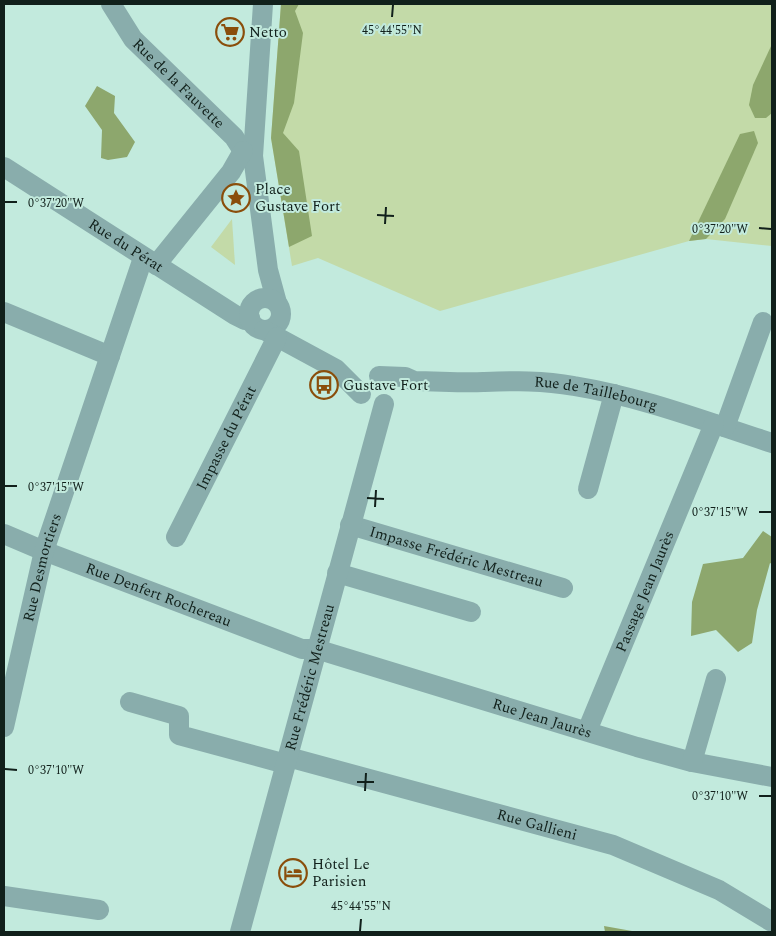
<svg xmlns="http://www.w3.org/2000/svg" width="776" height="936" viewBox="0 0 776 936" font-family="Spectral,serif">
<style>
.green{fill:#c3daa8}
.forest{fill:#8da76d}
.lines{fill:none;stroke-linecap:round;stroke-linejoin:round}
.minor{stroke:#89adac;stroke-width:20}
.ticks{fill:none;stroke:#11201b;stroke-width:2}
.labels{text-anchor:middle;stroke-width:4;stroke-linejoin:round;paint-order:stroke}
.poi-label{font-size:15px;fill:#11201b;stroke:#c2eadd;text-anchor:start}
.street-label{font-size:15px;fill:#11201b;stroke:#c2eadd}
.ticks-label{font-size:12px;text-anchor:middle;fill:#11201b;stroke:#c2eadd;stroke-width:4;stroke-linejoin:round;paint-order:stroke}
</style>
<rect width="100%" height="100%" fill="#c2eadd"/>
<g class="green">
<path d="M281 4H772V246L706 239 689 241 440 311 318 258 292 266 271 138Z"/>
<path d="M232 219 235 265 211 247Z"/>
</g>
<g class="forest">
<path d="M281 4H299L295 11 303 33 294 103 283 133 299 151 312 236 289 247 271 138Z"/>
<path d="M772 44V113L766 118H755L749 105 753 85Z"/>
<path d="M97 86 115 96 114 113 135 142 127 157 108 160 101 158 102 130 85 106Z"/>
<path d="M754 131 758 143 725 219 706 239 689 241 740 134Z"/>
<path d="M763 531 772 537V564L770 563 757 610 752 643 738 652 716 630 691 636 692 602 703 564 743 558Z"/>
<path d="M604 926 632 931 633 932H605Z"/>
</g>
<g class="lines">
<g class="minor">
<path id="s1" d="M111 4 133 39 234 137 243 151 253 156"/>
<path d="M263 4 253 156 268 270 277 303"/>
<path id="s2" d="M4 167 235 315 245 320 250 318"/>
<path d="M156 265 231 172 243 151"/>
<circle cx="265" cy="314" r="16"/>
<path d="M4 312 110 356"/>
<path d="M264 330 336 369 361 394"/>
<path id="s3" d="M379 376 405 377 414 381C437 381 460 383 483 382 514 381 542 380 574 386 642 397 707 422 772 443"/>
<path d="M725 427 763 322"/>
<path d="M588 489 614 394"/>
<path id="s4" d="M350 525 563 588"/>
<path id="s5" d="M4 534 44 551 302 649H316L637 747 692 762 772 777"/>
<path id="s6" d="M176 537 277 337"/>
<path d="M337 573 471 612"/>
<path d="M130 702 179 716V735L286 764"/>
<path id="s7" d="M4 727 44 551 143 258"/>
<path id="s8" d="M587 731 714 424"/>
<path id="s9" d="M288 757 613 845 719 890 772 922"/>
<path d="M692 762 716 679"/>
<path d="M4 896 99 910"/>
<path id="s10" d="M240 932 384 404"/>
</g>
</g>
<path class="ticks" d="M392 17 393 5M5 202H17M377 215 394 216M385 224 386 207M759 228 771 229M5 486H17M367 498 384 499M375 507 376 490M759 512H771M5 769 17 770M357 782H374M365 791 366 773M759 796H771M360 931 361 919"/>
<defs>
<symbol id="supermarket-ring" viewBox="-11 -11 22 22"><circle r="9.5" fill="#c2eadd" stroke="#8a4e0b" stroke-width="1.5"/><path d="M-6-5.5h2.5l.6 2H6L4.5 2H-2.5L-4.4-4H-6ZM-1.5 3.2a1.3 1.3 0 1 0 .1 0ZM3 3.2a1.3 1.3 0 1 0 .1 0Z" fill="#8a4e0b"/></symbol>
<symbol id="sight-ring" viewBox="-11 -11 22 22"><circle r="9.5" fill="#c2eadd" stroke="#8a4e0b" stroke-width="1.5"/><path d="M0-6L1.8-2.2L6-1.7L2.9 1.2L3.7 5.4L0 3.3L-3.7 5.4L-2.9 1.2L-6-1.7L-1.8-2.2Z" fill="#8a4e0b"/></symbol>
<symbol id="bus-ring" viewBox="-11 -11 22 22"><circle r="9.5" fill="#c2eadd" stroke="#8a4e0b" stroke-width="1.5"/><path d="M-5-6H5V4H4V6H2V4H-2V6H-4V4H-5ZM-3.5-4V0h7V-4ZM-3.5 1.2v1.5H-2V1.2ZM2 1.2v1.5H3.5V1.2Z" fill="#8a4e0b"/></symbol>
<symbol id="hotel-ring" viewBox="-11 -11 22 22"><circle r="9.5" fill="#c2eadd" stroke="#8a4e0b" stroke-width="1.5"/><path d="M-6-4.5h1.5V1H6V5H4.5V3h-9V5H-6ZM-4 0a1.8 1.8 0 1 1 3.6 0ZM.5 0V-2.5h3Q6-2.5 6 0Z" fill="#8a4e0b"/></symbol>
</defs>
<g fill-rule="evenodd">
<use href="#supermarket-ring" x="214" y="16" width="32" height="32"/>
<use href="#sight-ring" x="220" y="182" width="32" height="32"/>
<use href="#bus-ring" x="308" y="369" width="32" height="32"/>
<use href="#hotel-ring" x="277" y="857" width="32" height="32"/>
</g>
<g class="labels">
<g class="poi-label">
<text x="249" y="37">Netto</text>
<text x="255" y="194">Place<tspan x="255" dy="17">Gustave Fort</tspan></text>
<text x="343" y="390">Gustave Fort</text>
<text x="312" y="869">Hôtel Le<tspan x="312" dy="17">Parisien</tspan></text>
</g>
<g class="street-label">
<text dy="5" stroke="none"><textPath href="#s1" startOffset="105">Rue de la Fauvette</textPath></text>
<text dy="5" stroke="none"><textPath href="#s2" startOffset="145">Rue du Pérat</textPath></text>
<text dy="5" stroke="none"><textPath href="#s3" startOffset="219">Rue de Taillebourg</textPath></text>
<text dy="5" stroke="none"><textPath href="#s6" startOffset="111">Impasse du Pérat</textPath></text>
<text dy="5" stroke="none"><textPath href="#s4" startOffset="111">Impasse Frédéric Mestreau</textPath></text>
<text dy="5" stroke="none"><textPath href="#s7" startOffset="164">Rue Desmortiers</textPath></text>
<text dy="5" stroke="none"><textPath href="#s8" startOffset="151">Passage Jean Jaurès</textPath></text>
<text dy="5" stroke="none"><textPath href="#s5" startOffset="166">Rue Denfert Rochereau</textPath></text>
<text dy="5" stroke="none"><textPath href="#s10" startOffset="264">Rue Frédéric Mestreau</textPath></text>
<text dy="5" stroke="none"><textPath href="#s5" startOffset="570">Rue Jean Jaurès</textPath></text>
<text dy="5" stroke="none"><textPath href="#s9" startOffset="258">Rue Gallieni</textPath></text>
</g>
</g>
<g class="ticks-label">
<text x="392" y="34">45°44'55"N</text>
<text x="56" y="207">0°37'20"W</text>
<text x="720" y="233">0°37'20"W</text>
<text x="56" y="491">0°37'15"W</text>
<text x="720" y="516">0°37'15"W</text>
<text x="56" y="774">0°37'10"W</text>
<text x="720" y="800">0°37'10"W</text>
<text x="361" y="910">45°44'55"N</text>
</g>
<rect width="776" height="936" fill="none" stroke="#11201b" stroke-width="10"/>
</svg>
